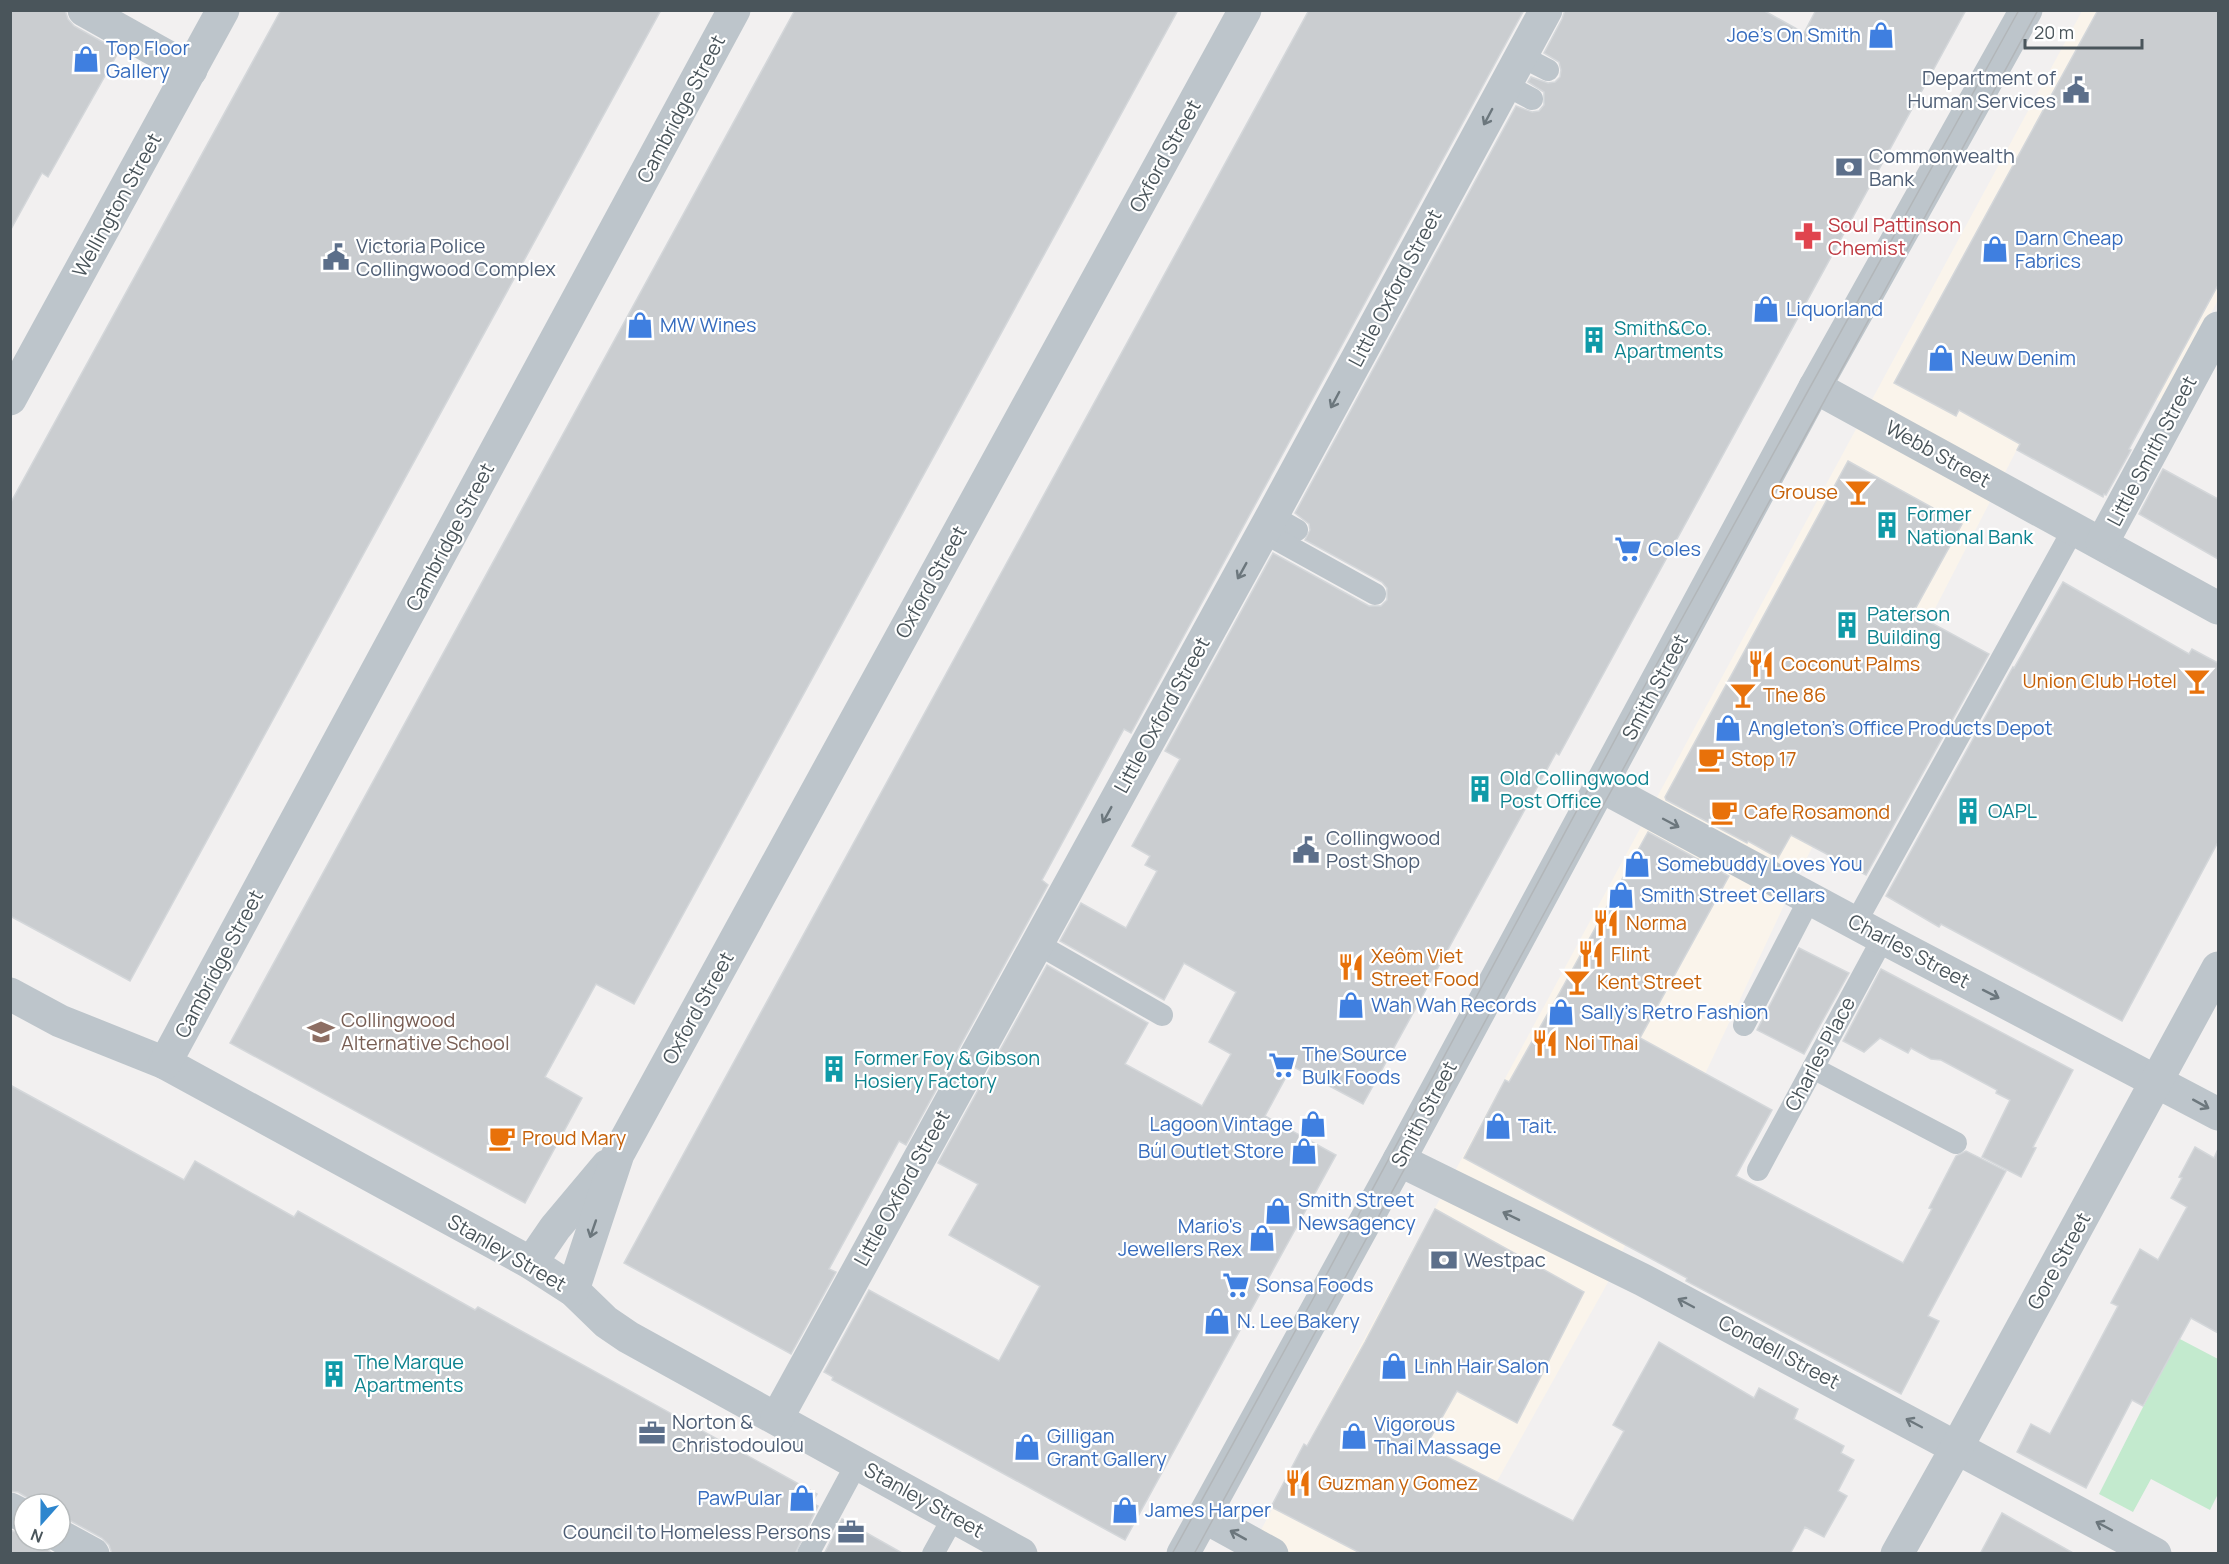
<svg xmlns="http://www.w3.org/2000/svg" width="2229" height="1564" viewBox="0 0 2229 1564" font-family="Manrope,sans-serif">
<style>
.commercial{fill:#faf4eb}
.grass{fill:#c3eace}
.building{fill:#cacdd0;stroke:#d4d7da;stroke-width:1.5}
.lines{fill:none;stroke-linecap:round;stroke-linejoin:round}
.service{stroke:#bdc5cb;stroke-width:22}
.minor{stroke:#bdc5cb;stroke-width:33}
.tertiary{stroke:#bdc5cb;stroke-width:33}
.tram{stroke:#b2b6b9;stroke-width:1.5}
.oneway{stroke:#6c777d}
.labels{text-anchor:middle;stroke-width:4.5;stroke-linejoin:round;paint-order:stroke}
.shop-label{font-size:20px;fill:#366cbe;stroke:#fff;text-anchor:start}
.service-label{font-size:20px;fill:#4e5e75;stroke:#fff;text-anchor:start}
.street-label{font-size:20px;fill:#4a555b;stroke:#fff}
.health-label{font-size:20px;fill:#be3a42;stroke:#fff;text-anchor:start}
.culture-label{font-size:20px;fill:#0d838f;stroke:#fff;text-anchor:start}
.food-label{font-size:20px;fill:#c56008;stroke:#fff;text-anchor:start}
.education-label{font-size:20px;fill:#785e54;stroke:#fff;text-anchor:start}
</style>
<rect width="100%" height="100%" fill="#f2f0f0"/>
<path class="commercial" d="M2082 11H2218V300L2163 403 2066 354 1799 873 1607 1284 1457 1553 1248 1554Z"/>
<path class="grass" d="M2178 1338 2218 1359V1494L2210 1510 2151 1479 2133 1512 2099 1494Z"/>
<g class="building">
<path d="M10 10H65L68 19 74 26 119 51 48 177 42 173 10 231Z"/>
<path d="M281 10H661L130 981 10 916V504Z"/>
<path d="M795 10H1178L634 1004 596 984 545 1077 582 1098 525 1203 230 1043Z"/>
<path d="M1309 10H1524L1131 733 1124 729 1042 880 1048 885 906 1145 899 1141 869 1196 829 1269 836 1272 791 1354 624 1263Z"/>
<path d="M1565 10H1763L1804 33 1816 10H1966L1559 755 1556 753 1363 1104 1292 1066 1265 1116 1336 1155 1125 1540 832 1380 833 1377 824 1372 869 1290 999 1361 1040 1286 949 1235 978 1184 938 1163 1047 965 1148 1023 1125 1064 1202 1106 1231 1054 1209 1042 1236 992 1184 963 1164 1000 1060 941 1081 903 1126 928 1157 871 1145 865 1150 856 1132 846 1180 759 1165 751 1273 553 1369 606H1381L1387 600V588L1382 582 1305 540 1310 530 1309 524 1295 513 1516 106 1532 112 1539 111 1544 105V92L1528 82 1531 77 1548 83 1555 82 1560 77 1561 70 1559 62 1544 53 1562 19Z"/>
<path d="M2098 10H2218V285L2129 449 2131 450 2106 495 2104 494 2103 497 2017 450 2020 444 1959 410 1956 416 1894 383Z"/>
<path d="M1848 461 1962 524 1913 613 1989 654 1866 875 1791 835 1778 858 1748 841 1747 843 1666 800 1665 797Z"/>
<path d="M2163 469 2218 499V559L2139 514Z"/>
<path d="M2063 582 2189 654 2192 649 2218 663V842L2122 1021 1941 924 1939 927 1886 896 2013 667 2014 668Z"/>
<path d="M1648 832 1729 876 1640 1038 1772 1110 1736 1176 1903 1263 1932 1209 1929 1208 1956 1156 1966 1151 2006 1171 1928 1316 1939 1321 1901 1394 1686 1281 1687 1278 1464 1158 1505 1080 1509 1082 1560 992Z"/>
<path d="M1799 948 1849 973 1804 1054 1757 1030Z"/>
<path d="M1881 969 2073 1070 2033 1147 2036 1148 2021 1177 1982 1157 2010 1100 1996 1093 1997 1090 1941 1060 1931 1059 1911 1048 1908 1053 1880 1038 1864 1052 1843 1041Z"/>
<path d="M10 1085 184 1180 195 1161 294 1217 298 1211 475 1310 478 1307 817 1494 812 1503 818 1506 795 1554H112L109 1545 102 1538 69 1520 60 1517V1504H38L18 1492 10 1491Z"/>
<path d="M2195 1147 2214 1158 2218 1149V1333L2191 1318 2143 1406 2132 1400 2086 1488 2017 1452 2031 1424 2050 1434 2118 1306 2111 1303 2140 1249 2158 1260 2187 1207 2171 1198 2182 1178 2179 1177Z"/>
<path d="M1435 1209 1584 1292 1517 1423 1457 1391 1426 1446 1573 1521 1624 1431 1613 1425 1659 1342 1754 1398 1759 1388 1798 1409 1794 1419 1844 1446 1841 1453 1854 1460 1838 1491 1847 1496 1824 1537 1805 1527 1790 1554H1362L1271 1507 1304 1444 1307 1446 1365 1342Z"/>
<path d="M2002 1513 2075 1554H1980Z"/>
<path d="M842 1519 904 1554H824Z"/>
<path d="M10 1530 24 1535V1540H42L44 1546 53 1554H10Z"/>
</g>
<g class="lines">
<g class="service">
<path d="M1521 56 1548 70"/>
<path d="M1506 85 1532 99"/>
<path d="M1272 516 1297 530"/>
<path d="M1263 532 1375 594"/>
<path d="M1856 922 2074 528"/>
<path d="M1036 943 1162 1015"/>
<path d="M1744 1025 1810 898"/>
<path d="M1813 1068 1956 1143"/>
<path d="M1758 1170 1883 938"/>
<path d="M808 1554 857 1463"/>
<path d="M933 1554 954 1516"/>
</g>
<g class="minor">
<path d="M84 10 191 70"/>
<path d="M1815 387 2218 608"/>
<path d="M2102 543 2218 328"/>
<path d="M1601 786 1883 938 2218 1114"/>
<path d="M10 994 60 1021 165 1063 531 1263 573 1290 606 1322 628 1337 1021 1554"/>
<path d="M165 1063 734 10"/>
<path d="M1399 1160 1643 1280 2155 1554"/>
<path d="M531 1263 555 1228 607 1166"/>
<path d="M573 1290 618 1154 1245 10"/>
<path d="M777 1418 1272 516 1546 10"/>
<path d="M10 1509 24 1516"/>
<path d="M1203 1516 1272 1554"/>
<path d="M60 1536 93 1554"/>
<path d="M1897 1554 1957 1447 2218 968"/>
</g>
<g class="tertiary">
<path d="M10 399 223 10"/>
<path d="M1183 1554 1399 1160 1815 387 2026 10"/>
</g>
<g class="tram">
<path d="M1172 1554 1324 1279 1623 725 2019 10"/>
<path d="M1194 1554 2038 10"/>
</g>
</g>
<defs><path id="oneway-shaft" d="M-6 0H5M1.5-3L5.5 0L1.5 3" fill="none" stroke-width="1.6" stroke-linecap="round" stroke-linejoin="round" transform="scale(1.5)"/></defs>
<g class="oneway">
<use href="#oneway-shaft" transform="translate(1488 117) rotate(118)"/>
<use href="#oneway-shaft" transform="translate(1335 400) rotate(118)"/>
<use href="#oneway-shaft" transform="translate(1242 571) rotate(119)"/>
<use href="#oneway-shaft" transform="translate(1107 815) rotate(119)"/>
<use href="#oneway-shaft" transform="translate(1671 823) rotate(28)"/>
<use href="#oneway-shaft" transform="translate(1991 994) rotate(27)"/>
<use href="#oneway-shaft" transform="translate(2201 1104) rotate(29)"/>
<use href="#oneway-shaft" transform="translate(1511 1216) rotate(-154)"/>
<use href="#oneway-shaft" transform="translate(593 1229) rotate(109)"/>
<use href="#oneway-shaft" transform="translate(1686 1303) rotate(-152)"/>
<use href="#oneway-shaft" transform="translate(1914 1423) rotate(-152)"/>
<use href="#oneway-shaft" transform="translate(2104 1526) rotate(-152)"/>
<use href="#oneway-shaft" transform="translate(1238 1535) rotate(-151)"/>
</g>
<defs>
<symbol id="shop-bare" viewBox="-9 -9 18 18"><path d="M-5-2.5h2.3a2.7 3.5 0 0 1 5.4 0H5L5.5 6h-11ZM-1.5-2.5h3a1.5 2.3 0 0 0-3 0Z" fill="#3f7fe0" stroke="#fff" stroke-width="2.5" paint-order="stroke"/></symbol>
<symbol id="civic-bare" viewBox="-9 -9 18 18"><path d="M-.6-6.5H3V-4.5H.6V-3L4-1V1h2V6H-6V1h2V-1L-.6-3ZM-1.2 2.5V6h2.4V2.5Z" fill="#5c6f8a" stroke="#fff" stroke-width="2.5" paint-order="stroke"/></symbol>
<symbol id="bank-bare" viewBox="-9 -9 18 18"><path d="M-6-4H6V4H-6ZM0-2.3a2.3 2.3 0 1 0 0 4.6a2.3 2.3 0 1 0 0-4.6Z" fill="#5c6f8a" stroke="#fff" stroke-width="2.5" paint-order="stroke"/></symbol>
<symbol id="pharmacy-bare" viewBox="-9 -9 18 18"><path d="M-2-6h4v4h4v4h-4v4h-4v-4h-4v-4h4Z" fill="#e0444e" stroke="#fff" stroke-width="2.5" paint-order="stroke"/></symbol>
<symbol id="building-bare" viewBox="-9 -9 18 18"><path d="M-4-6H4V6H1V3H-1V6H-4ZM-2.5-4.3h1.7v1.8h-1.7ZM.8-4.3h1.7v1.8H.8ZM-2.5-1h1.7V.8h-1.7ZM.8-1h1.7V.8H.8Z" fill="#0f9aa8" stroke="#fff" stroke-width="2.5" paint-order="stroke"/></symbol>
<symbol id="bar-bare" viewBox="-9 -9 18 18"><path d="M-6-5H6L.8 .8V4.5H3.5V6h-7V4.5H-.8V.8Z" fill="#e8710a" stroke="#fff" stroke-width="2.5" paint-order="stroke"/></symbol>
<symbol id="supermarket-bare" viewBox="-9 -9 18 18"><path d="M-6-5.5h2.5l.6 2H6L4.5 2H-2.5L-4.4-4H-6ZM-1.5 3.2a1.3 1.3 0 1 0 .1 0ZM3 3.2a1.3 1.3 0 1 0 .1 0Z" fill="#3f7fe0" stroke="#fff" stroke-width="2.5" paint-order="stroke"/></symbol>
<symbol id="restaurant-bare" viewBox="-9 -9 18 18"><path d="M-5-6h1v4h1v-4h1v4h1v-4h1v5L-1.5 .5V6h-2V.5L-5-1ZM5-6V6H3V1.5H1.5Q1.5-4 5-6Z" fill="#e8710a" stroke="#fff" stroke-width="2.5" paint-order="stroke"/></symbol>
<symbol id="cafe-bare" viewBox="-9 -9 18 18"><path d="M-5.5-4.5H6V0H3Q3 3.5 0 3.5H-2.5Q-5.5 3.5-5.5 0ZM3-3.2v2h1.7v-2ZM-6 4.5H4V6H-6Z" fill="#e8710a" stroke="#fff" stroke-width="2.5" paint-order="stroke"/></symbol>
<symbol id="school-bare" viewBox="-9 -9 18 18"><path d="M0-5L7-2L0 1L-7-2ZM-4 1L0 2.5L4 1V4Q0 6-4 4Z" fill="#8d6e63" stroke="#fff" stroke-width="2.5" paint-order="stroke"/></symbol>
<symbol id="office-bare" viewBox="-9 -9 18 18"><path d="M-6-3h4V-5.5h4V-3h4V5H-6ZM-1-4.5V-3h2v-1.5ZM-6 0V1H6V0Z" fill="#5c6f8a" stroke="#fff" stroke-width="2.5" paint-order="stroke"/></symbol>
</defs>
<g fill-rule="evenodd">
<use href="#shop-bare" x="1862" y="16" width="38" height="38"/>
<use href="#shop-bare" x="67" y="40" width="38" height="38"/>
<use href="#civic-bare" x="2057" y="71" width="38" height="38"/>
<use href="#bank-bare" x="1830" y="148" width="38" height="38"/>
<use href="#pharmacy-bare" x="1789" y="217" width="38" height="38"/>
<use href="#shop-bare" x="1976" y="230" width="38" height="38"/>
<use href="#civic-bare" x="317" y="238" width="38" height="38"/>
<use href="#shop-bare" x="1747" y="290" width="38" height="38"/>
<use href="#shop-bare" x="621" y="306" width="38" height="38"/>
<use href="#building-bare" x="1575" y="321" width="38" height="38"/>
<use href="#shop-bare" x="1922" y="339" width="38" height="38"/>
<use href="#bar-bare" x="1839" y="473" width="38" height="38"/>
<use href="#building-bare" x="1868" y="506" width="38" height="38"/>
<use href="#supermarket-bare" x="1609" y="530" width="38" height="38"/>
<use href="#building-bare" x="1828" y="606" width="38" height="38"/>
<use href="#restaurant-bare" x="1742" y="645" width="38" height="38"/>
<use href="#bar-bare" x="2178" y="662" width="38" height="38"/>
<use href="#bar-bare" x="1724" y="676" width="38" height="38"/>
<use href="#shop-bare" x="1709" y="709" width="38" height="38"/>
<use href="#cafe-bare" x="1692" y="740" width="38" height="38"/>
<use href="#building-bare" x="1461" y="770" width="38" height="38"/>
<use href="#building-bare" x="1949" y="792" width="38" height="38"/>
<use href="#cafe-bare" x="1705" y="793" width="38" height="38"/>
<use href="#civic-bare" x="1287" y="831" width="38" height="38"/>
<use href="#shop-bare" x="1618" y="845" width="38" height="38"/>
<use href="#shop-bare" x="1602" y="876" width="38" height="38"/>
<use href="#restaurant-bare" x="1587" y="904" width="38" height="38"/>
<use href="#restaurant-bare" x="1572" y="935" width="38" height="38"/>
<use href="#restaurant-bare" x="1332" y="948" width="38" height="38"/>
<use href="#bar-bare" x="1558" y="963" width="38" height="38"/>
<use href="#shop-bare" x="1332" y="986" width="38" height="38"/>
<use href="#shop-bare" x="1542" y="993" width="38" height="38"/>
<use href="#school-bare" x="302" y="1013" width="38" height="38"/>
<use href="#restaurant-bare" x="1526" y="1024" width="38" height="38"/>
<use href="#supermarket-bare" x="1263" y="1046" width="38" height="38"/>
<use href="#building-bare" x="815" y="1050" width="38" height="38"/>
<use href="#shop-bare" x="1294" y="1105" width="38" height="38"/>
<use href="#shop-bare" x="1479" y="1107" width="38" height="38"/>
<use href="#cafe-bare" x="483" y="1119" width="38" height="38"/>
<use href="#shop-bare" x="1285" y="1132" width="38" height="38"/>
<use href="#shop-bare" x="1259" y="1192" width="38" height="38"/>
<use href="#shop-bare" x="1243" y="1219" width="38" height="38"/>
<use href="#bank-bare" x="1425" y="1241" width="38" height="38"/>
<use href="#supermarket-bare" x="1217" y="1266" width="38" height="38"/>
<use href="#shop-bare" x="1198" y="1302" width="38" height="38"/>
<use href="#shop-bare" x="1375" y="1347" width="38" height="38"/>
<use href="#building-bare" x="315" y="1355" width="38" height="38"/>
<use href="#office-bare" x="633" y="1414" width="38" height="38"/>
<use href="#shop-bare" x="1335" y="1417" width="38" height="38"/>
<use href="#shop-bare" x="1008" y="1428" width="38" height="38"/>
<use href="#restaurant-bare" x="1279" y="1464" width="38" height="38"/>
<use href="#shop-bare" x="783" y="1479" width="38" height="38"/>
<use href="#shop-bare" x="1106" y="1491" width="38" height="38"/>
<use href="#office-bare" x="832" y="1513" width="38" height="38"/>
</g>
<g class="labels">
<g class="shop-label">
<text x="1861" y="42" text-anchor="end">Joe's On Smith</text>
<text x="106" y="55">Top Floor<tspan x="106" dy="23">Gallery</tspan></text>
<text x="2015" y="245">Darn Cheap<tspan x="2015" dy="23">Fabrics</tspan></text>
<text x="1786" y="316">Liquorland</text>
<text x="660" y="332">MW Wines</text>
<text x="1961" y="365">Neuw Denim</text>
<text x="1648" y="556">Coles</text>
<text x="1748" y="735">Angleton's Office Products Depot</text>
<text x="1657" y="871">Somebuddy Loves You</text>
<text x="1641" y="902">Smith Street Cellars</text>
<text x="1371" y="1012">Wah Wah Records</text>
<text x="1581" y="1019">Sally's Retro Fashion</text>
<text x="1302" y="1061">The Source<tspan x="1302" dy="23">Bulk Foods</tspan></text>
<text x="1293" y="1131" text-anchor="end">Lagoon Vintage</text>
<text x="1518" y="1133">Tait.</text>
<text x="1284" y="1158" text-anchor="end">Búl Outlet Store</text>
<text x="1298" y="1207">Smith Street<tspan x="1298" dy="23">Newsagency</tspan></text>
<text x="1242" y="1233" text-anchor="end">Mario's<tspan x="1242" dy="23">Jewellers Rex</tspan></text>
<text x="1256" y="1292">Sonsa Foods</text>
<text x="1237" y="1328">N. Lee Bakery</text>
<text x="1414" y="1373">Linh Hair Salon</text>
<text x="1374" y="1431">Vigorous<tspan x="1374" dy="23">Thai Massage</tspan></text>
<text x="1047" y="1443">Gilligan<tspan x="1047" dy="23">Grant Gallery</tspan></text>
<text x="782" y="1505" text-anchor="end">PawPular</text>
<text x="1145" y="1517">James Harper</text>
</g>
<g class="service-label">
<text x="2056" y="85" text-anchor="end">Department of<tspan x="2056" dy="23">Human Services</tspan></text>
<text x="1869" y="163">Commonwealth<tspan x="1869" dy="23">Bank</tspan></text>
<text x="356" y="253">Victoria Police<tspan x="356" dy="23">Collingwood Complex</tspan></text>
<text x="1326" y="845">Collingwood<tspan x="1326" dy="23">Post Shop</tspan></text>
<text x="1464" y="1267">Westpac</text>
<text x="672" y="1429">Norton &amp;<tspan x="672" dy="23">Christodoulou</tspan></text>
<text x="831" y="1539" text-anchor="end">Council to Homeless Persons</text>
</g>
<g class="street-label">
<text transform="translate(681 109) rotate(-62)" y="7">Cambridge Street</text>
<text transform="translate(1165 156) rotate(-61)" y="7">Oxford Street</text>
<text transform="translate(117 205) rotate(-61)" y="7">Wellington Street</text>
<text transform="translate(1395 288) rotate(-62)" y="7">Little Oxford Street</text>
<text transform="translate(2152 451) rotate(-62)" y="7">Little Smith Street</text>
<text transform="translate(1938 454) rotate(29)" y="7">Webb Street</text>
<text transform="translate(450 537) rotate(-62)" y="7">Cambridge Street</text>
<text transform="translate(931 582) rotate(-61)" y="7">Oxford Street</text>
<text transform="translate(1655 687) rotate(-62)" y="7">Smith Street</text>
<text transform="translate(1162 715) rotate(-61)" y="7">Little Oxford Street</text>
<text transform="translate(1909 951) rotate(28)" y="7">Charles Street</text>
<text transform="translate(219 964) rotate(-62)" y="7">Cambridge Street</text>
<text transform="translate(698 1008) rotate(-61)" y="7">Oxford Street</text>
<text transform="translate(1820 1054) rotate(-62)" y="7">Charles Place</text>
<text transform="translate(1424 1114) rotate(-62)" y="7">Smith Street</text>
<text transform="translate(902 1188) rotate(-61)" y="7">Little Oxford Street</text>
<text transform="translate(507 1253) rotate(30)" y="7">Stanley Street</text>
<text transform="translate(2059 1261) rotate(-61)" y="7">Gore Street</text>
<text transform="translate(1779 1352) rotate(28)" y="7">Condell Street</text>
<text transform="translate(924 1500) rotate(29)" y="7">Stanley Street</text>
</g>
<g class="health-label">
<text x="1828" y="232">Soul Pattinson<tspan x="1828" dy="23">Chemist</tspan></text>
</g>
<g class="culture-label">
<text x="1614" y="335">Smith&amp;Co.<tspan x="1614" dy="23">Apartments</tspan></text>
<text x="1907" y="521">Former<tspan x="1907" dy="23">National Bank</tspan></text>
<text x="1867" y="621">Paterson<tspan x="1867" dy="23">Building</tspan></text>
<text x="1500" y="785">Old Collingwood<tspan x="1500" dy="23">Post Office</tspan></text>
<text x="1988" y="818">OAPL</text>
<text x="854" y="1065">Former Foy &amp; Gibson<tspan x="854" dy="23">Hosiery Factory</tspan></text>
<text x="354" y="1369">The Marque<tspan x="354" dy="23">Apartments</tspan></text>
</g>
<g class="food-label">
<text x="1838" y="499" text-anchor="end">Grouse</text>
<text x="1781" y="671">Coconut Palms</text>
<text x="2177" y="688" text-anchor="end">Union Club Hotel</text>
<text x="1763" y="702">The 86</text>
<text x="1731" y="766">Stop 17</text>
<text x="1744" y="819">Cafe Rosamond</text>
<text x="1626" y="930">Norma</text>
<text x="1611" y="961">Flint</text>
<text x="1371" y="963">Xeôm Viet<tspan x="1371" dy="23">Street Food</tspan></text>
<text x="1597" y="989">Kent Street</text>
<text x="1565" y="1050">Noi Thai</text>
<text x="522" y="1145">Proud Mary</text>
<text x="1318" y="1490">Guzman y Gomez</text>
</g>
<g class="education-label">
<text x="341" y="1027">Collingwood<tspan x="341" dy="23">Alternative School</tspan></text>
</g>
</g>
<rect width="2229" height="1564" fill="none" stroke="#4a555b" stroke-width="24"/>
<g transform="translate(42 1522) rotate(201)"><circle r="28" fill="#ffffff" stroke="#b7bbbd" stroke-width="1.5"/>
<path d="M0-4.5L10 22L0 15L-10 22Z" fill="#2d86ce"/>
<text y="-9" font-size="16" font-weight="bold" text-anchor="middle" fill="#4a555b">N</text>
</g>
<path d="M2025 39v9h117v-9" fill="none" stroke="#4a555b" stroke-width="3"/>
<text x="2034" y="39" font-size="18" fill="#4a555b" stroke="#ffffff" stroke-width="4.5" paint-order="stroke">20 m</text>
</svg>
